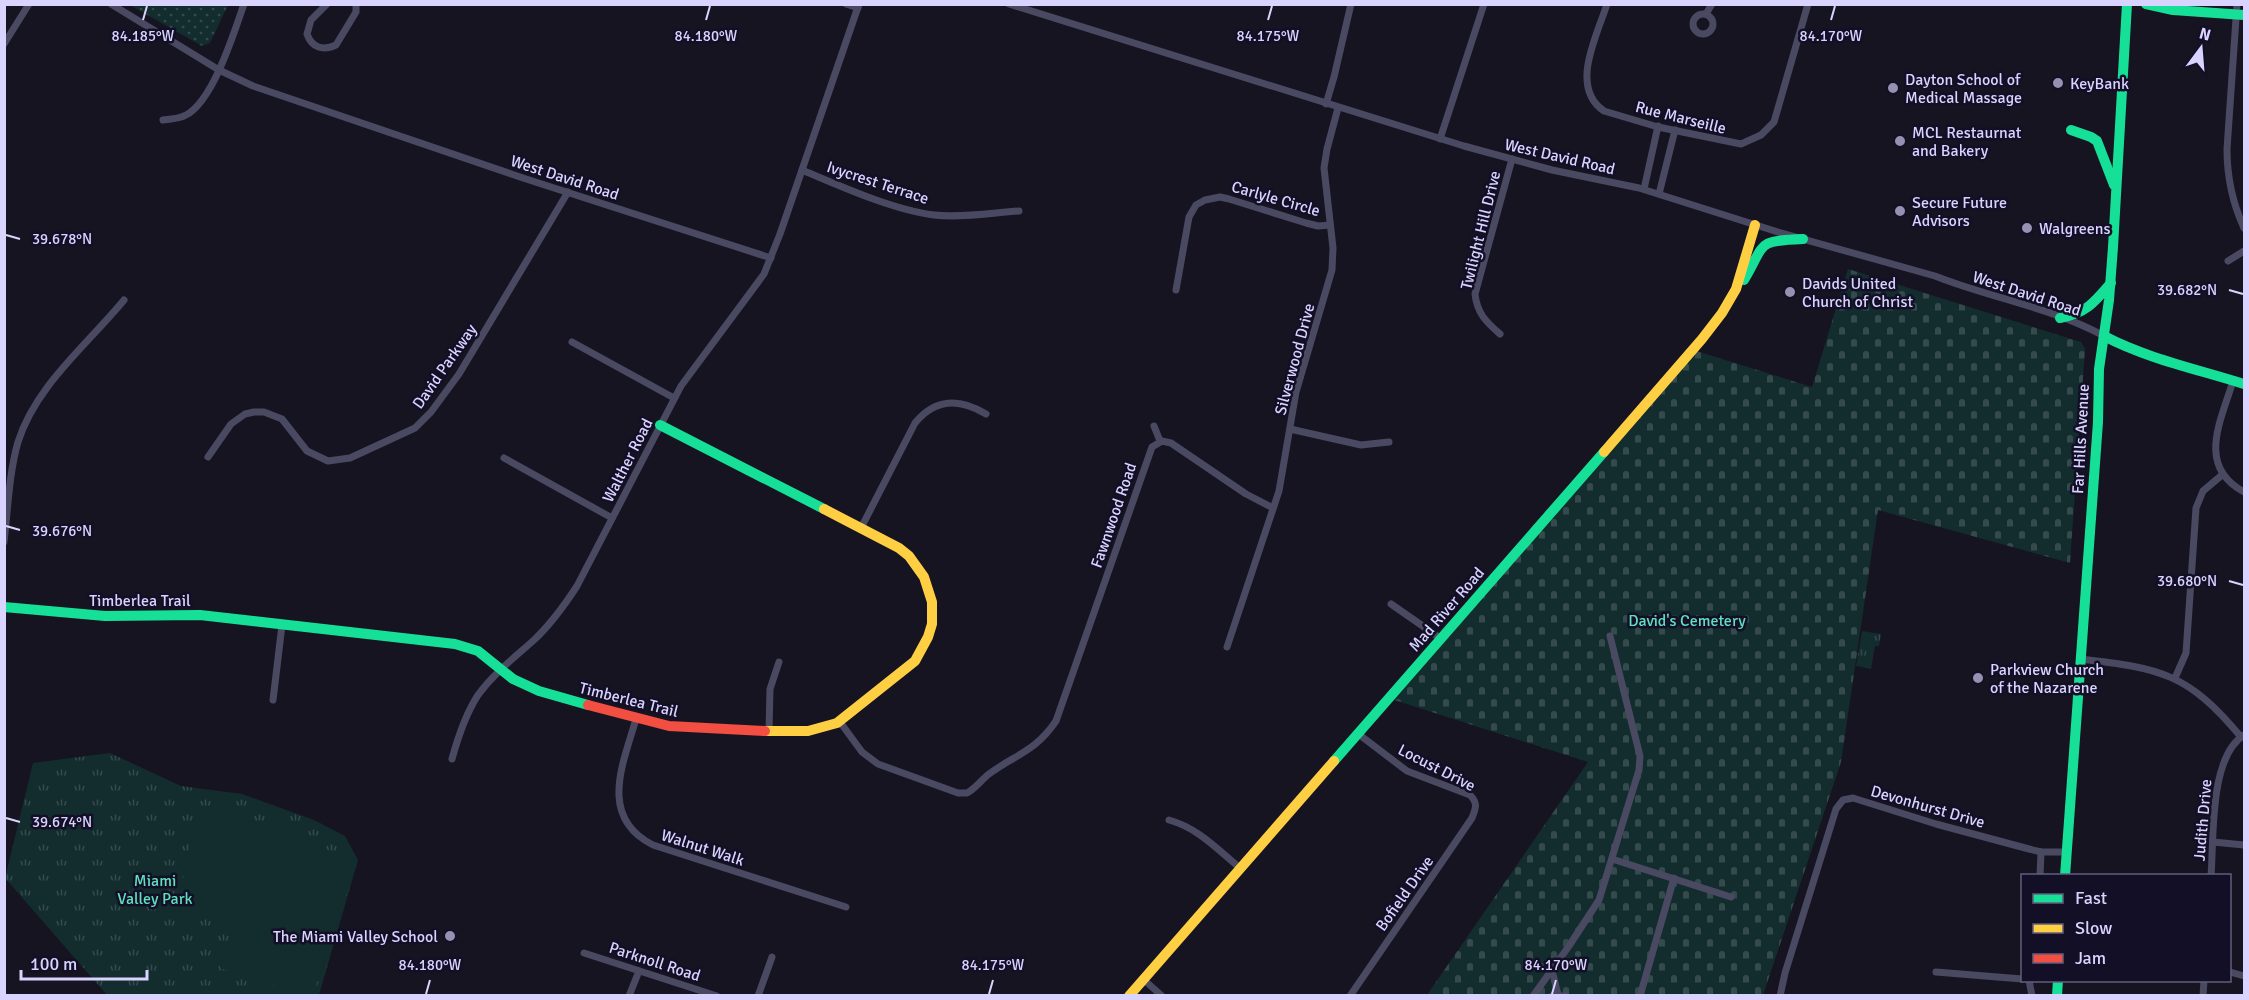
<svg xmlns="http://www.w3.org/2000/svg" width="2249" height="1000" viewBox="0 0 2249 1000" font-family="Signika,sans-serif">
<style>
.grass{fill:url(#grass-dots)}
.cemetery{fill:url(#cemetery-stones)}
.park{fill:url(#park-tufts)}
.garden{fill:#132c2d}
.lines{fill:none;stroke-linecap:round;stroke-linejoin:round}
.street{stroke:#4a4962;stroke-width:7}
.fast{stroke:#16e098;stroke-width:10}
.slow{stroke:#ffcf43;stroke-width:10}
.jam{stroke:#f24e42;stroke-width:10}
.ticks{fill:none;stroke:#d9d4ff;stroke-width:2}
.poi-dot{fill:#9591b1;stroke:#130f26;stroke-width:2}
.labels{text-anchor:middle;stroke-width:5;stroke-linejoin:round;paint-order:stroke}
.poi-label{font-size:16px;fill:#d9d4ff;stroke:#130f26;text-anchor:start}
.street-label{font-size:16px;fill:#d9d4ff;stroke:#130f26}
.park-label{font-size:16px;fill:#5fe0c0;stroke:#130f26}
.ticks-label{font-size:15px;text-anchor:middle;fill:#d9d4ff;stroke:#130f26;stroke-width:5;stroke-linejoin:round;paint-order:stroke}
</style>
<defs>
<pattern id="grass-dots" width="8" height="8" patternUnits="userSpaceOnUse" patternTransform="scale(1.5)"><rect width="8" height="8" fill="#132c2d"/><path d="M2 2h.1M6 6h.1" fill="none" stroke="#354a4c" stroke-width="1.8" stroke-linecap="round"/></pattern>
<pattern id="cemetery-stones" width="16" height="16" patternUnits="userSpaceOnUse" patternTransform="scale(1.5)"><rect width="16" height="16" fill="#132c2d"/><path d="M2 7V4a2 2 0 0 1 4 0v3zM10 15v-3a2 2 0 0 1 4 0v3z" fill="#354a4c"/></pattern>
<pattern id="park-tufts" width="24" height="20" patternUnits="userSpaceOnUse" patternTransform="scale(1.5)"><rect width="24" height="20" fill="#132c2d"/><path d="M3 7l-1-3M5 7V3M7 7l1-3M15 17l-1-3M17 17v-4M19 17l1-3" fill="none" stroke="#354a4c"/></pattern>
</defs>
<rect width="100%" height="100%" fill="#161421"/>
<path class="grass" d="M130 5H228L210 43 202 46Z"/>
<path class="cemetery" d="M1848 269 2081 342 2085 349 2070 563 1878 510 1841 762 1763 995H1427L1588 762 1388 698 1693 350 1812 387Z"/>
<g class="park">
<path d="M1862 631 1881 634 1879 646H1875L1871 669 1856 666Z"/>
<path d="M110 753 181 786 242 794 314 820 345 836 358 860 319 995H107L5 878 33 763Z"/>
</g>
<path class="garden" d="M197 807 310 837 309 844 358 860 313 995H306L220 968 236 919 220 921 177 909Z"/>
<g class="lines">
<g class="street">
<path d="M111 4 219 70 253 86 523 178 771 258"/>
<path d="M327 4 311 20 307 34C312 48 323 51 336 45L356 12V4"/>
<path d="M846 4 858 8"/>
<path d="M1009 4 1464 146 1552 170 1639 188 1778 232 1935 276C1990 298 2051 307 2104 336"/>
<path d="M1607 4C1597 36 1569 87 1604 111L1658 127 1741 144 1761 135 1774 122 1808 4"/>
<path d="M2237 4 2227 149C2227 177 2232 202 2244 228"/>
<path d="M1706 14 1712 4"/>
<circle cx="1703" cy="24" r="10"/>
<path d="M4 44 29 4"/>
<path d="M1326 104 1334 77 1351 4"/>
<path d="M163 120C171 119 179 119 186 115 213 101 234 33 244 4"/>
<path d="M1440 139 1484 4"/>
<path d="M802 170C840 186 893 210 934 215 962 218 991 213 1019 211"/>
<path d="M1644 189 1658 126"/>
<path d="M1659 194 1675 130"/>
<path d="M2228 261 2244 251"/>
<path d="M1176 290 1189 217 1196 205 1205 200 1220 197 1229 199 1306 223 1318 226 1330 225"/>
<path d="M1500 334C1486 322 1477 313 1475 294L1512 159"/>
<path d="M572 342 674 398"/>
<path d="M2233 381C2221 421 2196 466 2244 492"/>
<path d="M1154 426 1160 441"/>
<path d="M1290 429 1361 445 1389 442"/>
<path d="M208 457 231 424 245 414 254 412H264L282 419 307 451 328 461 350 458 415 428 431 412 459 374 568 192"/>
<path d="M504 458 612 518"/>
<path d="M861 528 915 423C935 398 960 398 986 414"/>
<path d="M4 542C8 509 9 473 18 442 36 385 88 344 124 300"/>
<path d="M1391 604 1440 638"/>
<path d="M1227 647 1279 491 1296 392 1332 270 1333 248 1324 168 1327 149 1338 108"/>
<path d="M2080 659C2160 668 2188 673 2241 737"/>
<path d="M2175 678 2186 653 2196 508 2203 491 2222 475"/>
<path d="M273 700 282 625"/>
<path d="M636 719C623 764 598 817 653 845L846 907"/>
<path d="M840 722 862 752 878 764 958 793H967C976 788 981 780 989 774 1016 754 1035 752 1056 721L1152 447 1162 441 1171 443 1246 494 1273 508"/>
<path d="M769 731 770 689 779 662"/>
<path d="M452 759C458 737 465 715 478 695 494 673 514 658 534 640 551 624 564 606 577 586L681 386 764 274 780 234 859 4"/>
<path d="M1169 820C1198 828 1217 849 1240 868"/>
<path d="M2213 842 2244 845"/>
<path d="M1612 859 1731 897"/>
<path d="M2040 876 2041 852"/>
<path d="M2211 876C2214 838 2209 757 2244 735"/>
<path d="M584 953 717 996"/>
<path d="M1552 970 1558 995"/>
<path d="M1936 972 2022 979"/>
<path d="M2230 972 2244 976"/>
<path d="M1143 979 1162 996"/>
<path d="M2029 980 2032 996"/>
<path d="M629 996 639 971"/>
<path d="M758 996 772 957"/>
<path d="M1350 996 1472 818C1476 808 1478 803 1470 795L1407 771 1357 733"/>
<path d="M1533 996 1569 946 1599 900 1639 770 1640 756 1610 636"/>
<path d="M1552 996H1566"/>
<path d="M1640 996 1674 878"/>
<path d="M1780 996 1785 973 1836 809 1843 800 1853 798 1936 824 2029 849 2041 852H2067"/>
<path d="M2203 996 2204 980"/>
</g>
<g class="fast">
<path d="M2146 4 2173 10 2244 15"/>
<path d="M2071 130 2091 137 2097 141 2114 185"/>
<path d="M1744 280C1766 243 1755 241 1803 239"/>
<path d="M2060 318C2086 313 2094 303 2111 283"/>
<path d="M2104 336C2148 359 2197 369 2244 384"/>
<path d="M660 425 824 509"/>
<path d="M4 607 105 616 200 615 455 644 478 651 513 679 539 691 588 705"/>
<path d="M1334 761 1604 452"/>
<path d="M2065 876 2098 422 2099 369 2109 300 2113 247 2127 4"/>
<path d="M2057 996 2058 980"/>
</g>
<g class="slow">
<path d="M1604 452 1702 339 1722 313 1736 289 1755 225"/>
<path d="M765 731H808L837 723 915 661 928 637 932 624V602L924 577 909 556 899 548 824 509"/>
<path d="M1129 996 1334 761"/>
</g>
<path class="jam" d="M588 705 669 726 765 731"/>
</g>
<path class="ticks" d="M143 20 147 6M706 20 710 6M1268 20 1272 6M1831 20 1835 6M6 235 20 239M2229 290 2243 294M6 526 20 530M2229 581 2243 585M6 818 20 822M426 994 430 980M989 994 993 980M1552 994 1556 980"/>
<g class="poi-dot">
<circle cx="2058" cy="83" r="6"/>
<circle cx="1893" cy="88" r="6"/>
<circle cx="1900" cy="141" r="6"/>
<circle cx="1900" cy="211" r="6"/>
<circle cx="2027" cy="228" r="6"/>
<circle cx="1790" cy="292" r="6"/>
<circle cx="1978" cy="678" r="6"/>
<circle cx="450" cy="936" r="6"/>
</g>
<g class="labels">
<g class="poi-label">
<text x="1905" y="85">Dayton School of<tspan x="1905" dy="18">Medical Massage</tspan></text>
<text x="2070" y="89">KeyBank</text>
<text x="1912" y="138">MCL Restaurnat<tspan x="1912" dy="18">and Bakery</tspan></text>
<text x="1912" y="208">Secure Future<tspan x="1912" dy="18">Advisors</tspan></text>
<text x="2039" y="234">Walgreens</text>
<text x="1802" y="289">Davids United<tspan x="1802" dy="18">Church of Christ</tspan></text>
<text x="1990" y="675">Parkview Church<tspan x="1990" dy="18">of the Nazarene</tspan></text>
<text x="438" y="942" text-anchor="end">The Miami Valley School</text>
</g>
<g class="street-label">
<text transform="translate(1681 117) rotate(14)" y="6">Rue Marseille</text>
<text transform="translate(1560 156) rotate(13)" y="6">West David Road</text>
<text transform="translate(565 177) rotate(18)" y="6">West David Road</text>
<text transform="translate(878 182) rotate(18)" y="6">Ivycrest Terrace</text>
<text transform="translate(1276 198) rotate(16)" y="6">Carlyle Circle</text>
<text transform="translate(1480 230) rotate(-76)" y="6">Twilight Hill Drive</text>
<text transform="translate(2027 293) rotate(18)" y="6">West David Road</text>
<text transform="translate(1294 359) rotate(-75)" y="6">Silverwood Drive</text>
<text transform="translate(444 366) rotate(-55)" y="6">David Parkway</text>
<text transform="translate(2080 439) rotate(-87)" y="6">Far Hills Avenue</text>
<text transform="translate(627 460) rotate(-63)" y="6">Walther Road</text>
<text transform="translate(1113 515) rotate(-71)" y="6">Fawnwood Road</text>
<text x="140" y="606">Timberlea Trail</text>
<text transform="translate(1446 609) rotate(-49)" y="6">Mad River Road</text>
<text transform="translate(629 699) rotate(14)" y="6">Timberlea Trail</text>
<text transform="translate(1437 767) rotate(27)" y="6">Locust Drive</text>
<text transform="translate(1928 806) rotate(16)" y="6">Devonhurst Drive</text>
<text transform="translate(2202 820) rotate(-85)" y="6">Judith Drive</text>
<text transform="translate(703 847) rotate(18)" y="6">Walnut Walk</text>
<text transform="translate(1404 893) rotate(-55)" y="6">Bofield Drive</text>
<text transform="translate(655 961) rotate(18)" y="6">Parknoll Road</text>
</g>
<g class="park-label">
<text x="1687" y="626">David's Cemetery</text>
<text x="155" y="886">Miami<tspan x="155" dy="18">Valley Park</tspan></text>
</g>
</g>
<g class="ticks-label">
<text x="143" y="41">84.185°W</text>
<text x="706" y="41">84.180°W</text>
<text x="1268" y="41">84.175°W</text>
<text x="1831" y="41">84.170°W</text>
<text x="62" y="244">39.678°N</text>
<text x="2187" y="295">39.682°N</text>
<text x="62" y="536">39.676°N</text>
<text x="2187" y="586">39.680°N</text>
<text x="62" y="827">39.674°N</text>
<text x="430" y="970">84.180°W</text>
<text x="993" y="970">84.175°W</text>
<text x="1556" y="970">84.170°W</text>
</g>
<rect width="2249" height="1000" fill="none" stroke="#d9d4ff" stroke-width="12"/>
<rect x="2021" y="874" width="210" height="108" fill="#130f26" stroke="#625e7d" stroke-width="1.5"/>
<rect x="2033" y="894" width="30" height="9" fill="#16e098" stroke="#625e7d" stroke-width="1.5"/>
<text x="2075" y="904" font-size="18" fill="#d9d4ff">Fast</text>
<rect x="2033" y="924" width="30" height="9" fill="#ffcf43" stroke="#625e7d" stroke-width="1.5"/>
<text x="2075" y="934" font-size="18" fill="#d9d4ff">Slow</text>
<rect x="2033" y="954" width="30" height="9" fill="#f24e42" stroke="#625e7d" stroke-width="1.5"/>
<text x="2075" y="964" font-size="18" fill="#d9d4ff">Jam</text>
<g transform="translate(2201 48) rotate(16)" stroke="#130f26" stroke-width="4.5" paint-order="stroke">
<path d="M0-4.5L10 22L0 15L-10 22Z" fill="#d9d4ff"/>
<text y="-9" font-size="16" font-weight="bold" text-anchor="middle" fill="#d9d4ff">N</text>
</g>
<path d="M21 970v9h126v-9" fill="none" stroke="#d9d4ff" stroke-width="3"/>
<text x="30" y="970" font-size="18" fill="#d9d4ff" stroke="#130f26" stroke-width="4.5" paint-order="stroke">100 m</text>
</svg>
